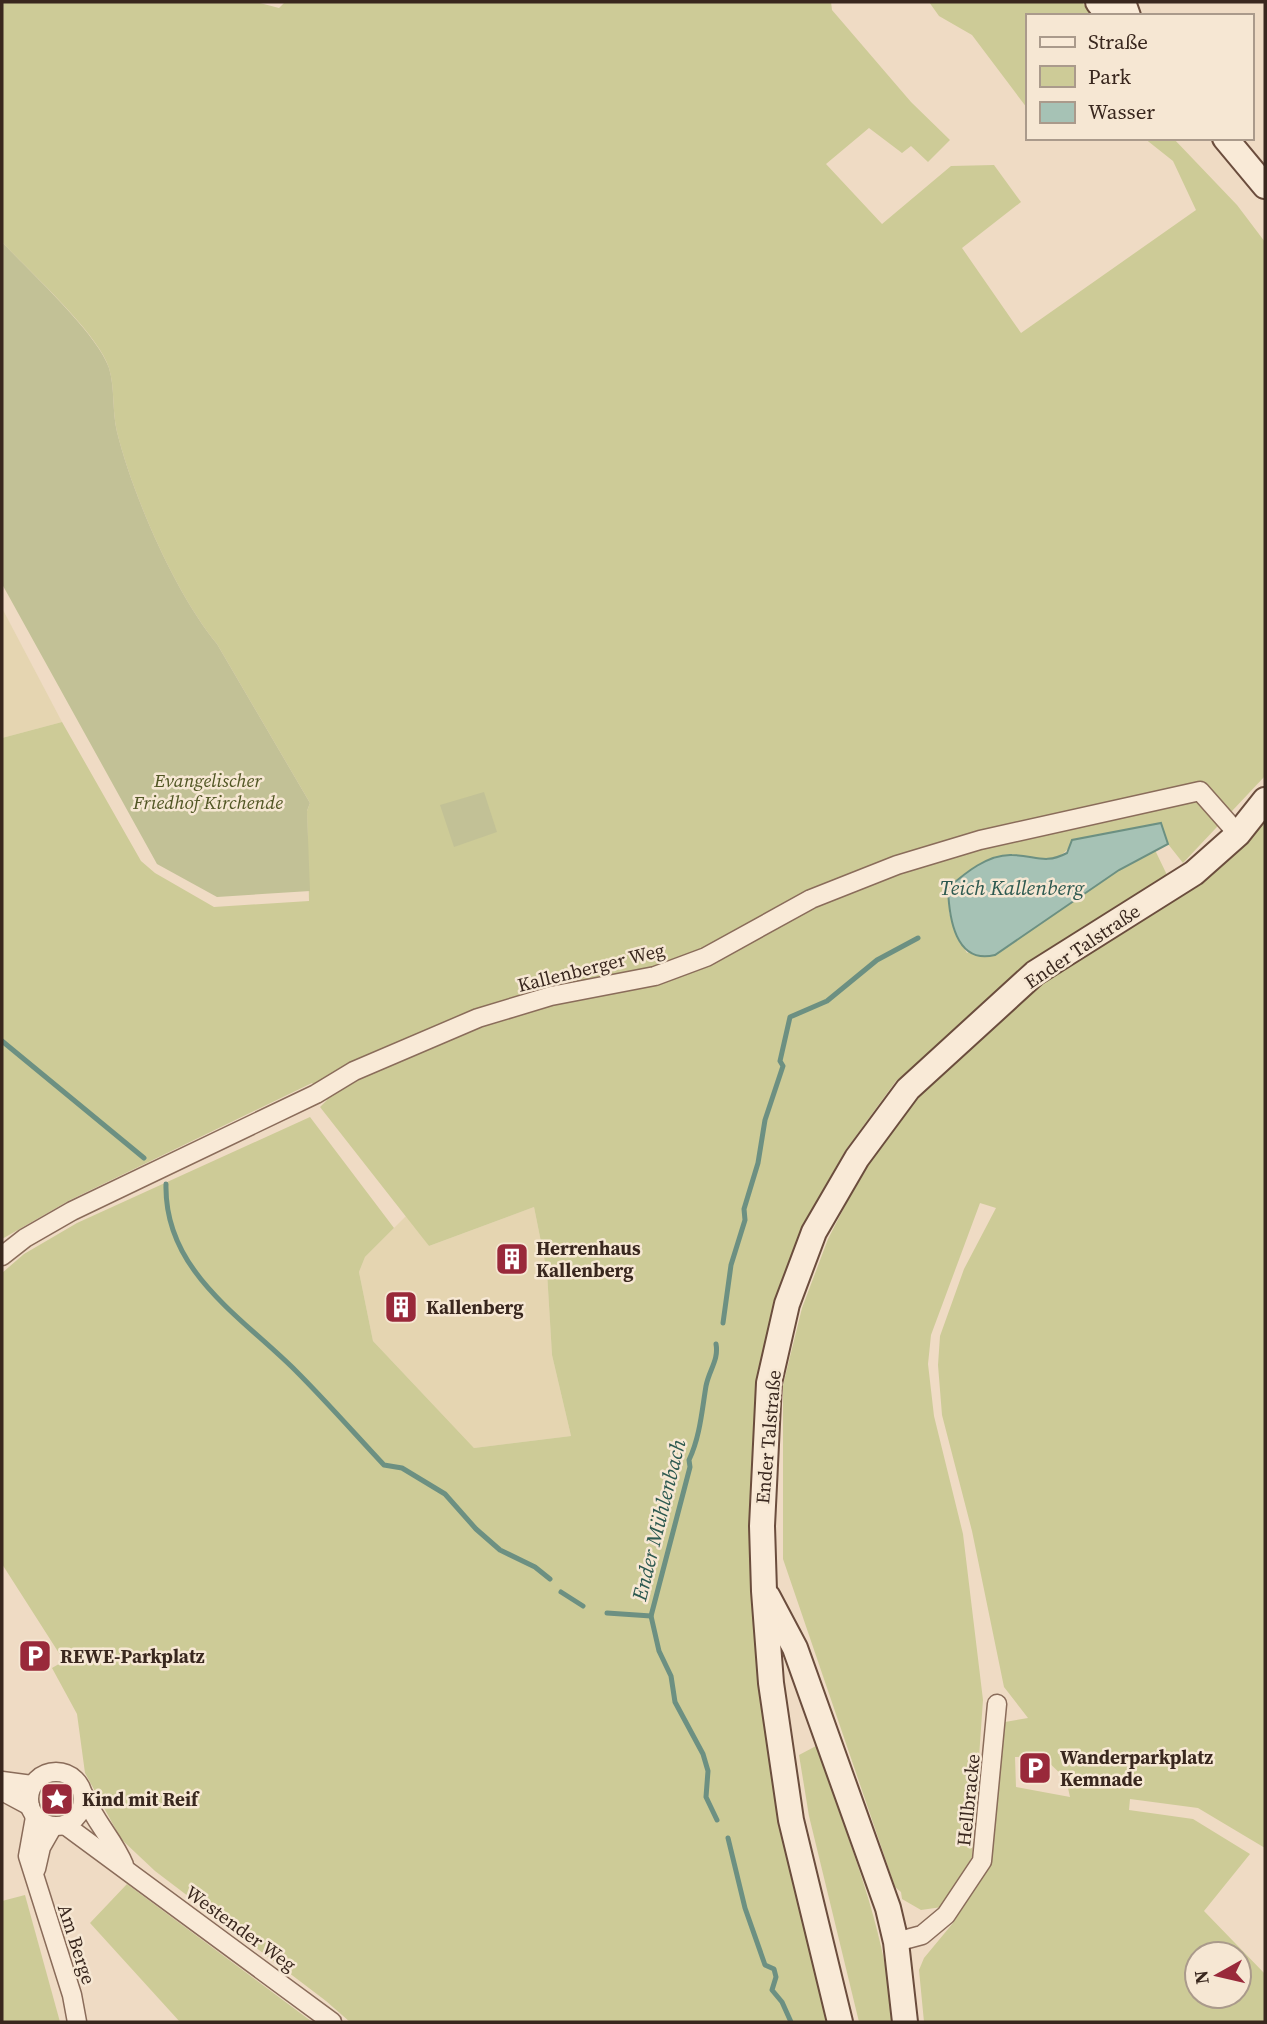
<svg xmlns="http://www.w3.org/2000/svg" width="1267" height="2024" viewBox="0 0 1267 2024" font-family="'Source Serif 4',serif">
<style>
.farmland{fill:#e5d5b1}
.green{fill:#cdcb97;fill-rule:evenodd}
.cemetery{fill:#c2c196}
.water{fill:#a6c2b5;stroke:#6c9082;stroke-width:2}
.lines{fill:none;stroke-linecap:round;stroke-linejoin:round}
.stream{stroke:#6c9082;stroke-width:5}
.street-casing{stroke:#8a6c5a;stroke-width:21}
.secondary-casing{stroke:#6b4d3d;stroke-width:28}
.street{stroke:#f9ead7;stroke-width:18}
.secondary{stroke:#f9ead7;stroke-width:24}
.labels{text-anchor:middle;stroke-width:5;stroke-linejoin:round;paint-order:stroke}
.park-label{font-size:19px;font-style:italic;fill:#515624;stroke:#f6e7d3}
.street-label{font-size:19px;fill:#39271e;stroke:#f6e7d3}
.poi-label{font-size:19px;font-weight:bold;fill:#39271e;stroke:#f6e7d3;text-anchor:start}
.water-label{font-size:21px;font-style:italic;fill:#2d5950;stroke:#f6e7d3}
</style>
<rect width="100%" height="100%" fill="#efdbc4"/>
<g class="farmland">
<path d="M2 608 62 722 2 738Z"/>
<path d="M534 1207 547 1272 552 1355 571 1436 474 1448 373 1341 359 1272 365 1257 407 1215 429 1246Z"/>
</g>
<g class="green">
<path d="M2 2H256L279 8 285 2H831L832 10 911 102 950 140 928 162 911 146 902 153 869 128 826 164 882 224 951 166 994 165 1021 202 962 248 1021 333 1196 210 1173 161 1144 138H1173L1237 205 1265 242V776L1183 863 1168 844 1161 823 1073 840C1062 866 1036 860 1012 855L949 912 956 935 967 953 1155 850 1167 875 1033 964 896 1081 845 1151 802 1227 775 1300 757 1379 749 1523 754 1610 830 2022H350L326 2001 155 1871 121 1839 85 1773 77 1714 52 1668 64 1661 2 1564V1273L24 1254 77 1223 310 1117 394 1228 365 1257 359 1272 373 1341 474 1448 571 1436 552 1355 547 1272 534 1207 429 1246 320 1107 327 1100 312 1083 70 1200 2 1239V738L62 722 141 861 155 873 214 907 309 901 307 811 310 803 217 644C175 593 133 496 117 432 112 411 115 388 109 368 98 333 29 271 2 242Z"/>
<path d="M929 2H1082L1093 16H1027V108L972 35 939 16Z"/>
<path d="M1265 818V1848L1198 1808 1130 1799 1129 1810 1193 1819 1250 1854 1204 1911 1265 1974V2022H924L919 1970 924 1958 953 1923 990 1865 1005 1722 1028 1718 1004 1687 972 1531 942 1415 938 1365 940 1336 964 1269 996 1208 980 1203 931 1335 928 1364 934 1416 963 1534 983 1700 972 1857 942 1907 921 1910 902 1899 901 1892 895 1887 783 1559V1385L802 1308 828 1239 866 1165 915 1095 1043 981ZM1042 1756 1066 1779 1070 1797 1016 1787 1015 1757ZM1197 1954H1239V1996H1197Z"/>
<path d="M816 1746C844 1829 889 1935 892 2022H859L809 1816 799 1755Z"/>
<path d="M127 1884 311 2021 313 2022H180L90 1923Z"/>
<path d="M25 1895 60 2022H2V1901Z"/>
</g>
<g class="cemetery">
<path d="M2 242C29 271 97 333 109 368 115 388 112 411 117 432 133 496 175 593 217 644L310 803 307 811 310 891 217 897 157 864 2 584Z"/>
<path d="M484 792 497 832 454 847 440 805Z"/>
</g>
<path class="water" d="M1161 823 1168 844 1119 870 995 955C955 965 949 917 948 888 965 873 988 854 1012 855 1035 855 1044 865 1067 853L1072 840Z"/>
<g class="lines">
<g class="stream">
<path d="M2 1041 144 1158"/>
<path d="M166 1184C164 1271 241 1316 296 1371 326 1401 355 1434 384 1465L402 1468 445 1494 476 1529 500 1550 535 1567 550 1579"/>
<path d="M723 1323 731 1265 745 1220 744 1209 758 1163 765 1120 783 1066 780 1061 790 1017 827 1001 877 960 918 938"/>
<path d="M716 1344C719 1360 709 1370 706 1386 702 1410 700 1437 689 1460L690 1467 651 1616 659 1651 671 1676 675 1702 703 1754 708 1771 706 1797 717 1820"/>
<path d="M561 1592 583 1606"/>
<path d="M607 1613 651 1616"/>
<path d="M728 1838 745 1908 765 1965 774 1969 776 1977 772 1990 782 2002 791 2022"/>
</g>
<defs>
<g id="street">
<path d="M2 1256 25 1238 72 1211 316 1094 354 1071 478 1018 551 996 655 976 706 957 811 899 897 865 980 840 1200 791 1238 834"/>
<circle cx="56" cy="1799" r="27"/>
<path d="M2 1781 32 1785"/>
<path d="M2 1791 30 1806"/>
<path d="M84 1795C94 1821 114 1840 124 1865"/>
<path d="M35 1817 28 1856 72 1995 77 2022"/>
<path d="M65 1825 332 2022"/>
<path d="M36 1869 41 1847 53 1826"/>
<path d="M896 1942 922 1935 946 1915 982 1861 997 1704"/>
</g>
<g id="secondary">
<path d="M1098 2 1109 16"/>
<path d="M1123 2 1128 16"/>
<path d="M1225 138 1265 186"/>
<path d="M768 1597 795 1648 888 1908 896 1942 905 2022"/>
<path d="M840 2022 791 1820 771 1683 764 1591 762 1526 769 1383 787 1304 814 1232 857 1158 908 1089 1035 973 1194 873 1238 834 1265 800"/>
</g>
</defs>
<use href="#street" class="street-casing"/>
<use href="#secondary" class="secondary-casing"/>
<use href="#street" class="street"/>
<use href="#secondary" class="secondary"/>
</g>
<defs>
<symbol id="building-square" viewBox="-11 -11 22 22"><rect x="-9" y="-9" width="18" height="18" rx="4" fill="#99293a" stroke="#f6e7d3"/><path d="M-4-6H4V6H1V3H-1V6H-4ZM-2.5-4.3h1.7v1.8h-1.7ZM.8-4.3h1.7v1.8H.8ZM-2.5-1h1.7V.8h-1.7ZM.8-1h1.7V.8H.8Z" fill="#fff"/></symbol>
<symbol id="parking-square" viewBox="-11 -11 22 22"><rect x="-9" y="-9" width="18" height="18" rx="4" fill="#99293a" stroke="#f6e7d3"/><path d="M-3.5-5.5H1a3.5 3.5 0 0 1 0 7H-1V5.5H-3.5ZM-1-3.4V-.6H.8a1.4 1.4 0 0 0 0-2.8Z" fill="#fff"/></symbol>
<symbol id="sight-square" viewBox="-11 -11 22 22"><rect x="-9" y="-9" width="18" height="18" rx="4" fill="#99293a" stroke="#f6e7d3"/><path d="M0-6L1.8-2.2L6-1.7L2.9 1.2L3.7 5.4L0 3.3L-3.7 5.4L-2.9 1.2L-6-1.7L-1.8-2.2Z" fill="#fff"/></symbol>
</defs>
<g fill-rule="evenodd">
<use href="#building-square" x="493" y="1240" width="38" height="38"/>
<use href="#building-square" x="382" y="1288" width="38" height="38"/>
<use href="#parking-square" x="16" y="1637" width="38" height="38"/>
<use href="#parking-square" x="1016" y="1749" width="38" height="38"/>
<use href="#sight-square" x="38" y="1780" width="38" height="38"/>
</g>
<g class="labels">
<g class="park-label">
<text x="208" y="787">Evangelischer<tspan x="208" dy="22">Friedhof Kirchende</tspan></text>
</g>
<g class="street-label">
<text transform="translate(1082 946) rotate(-34)" y="7">Ender Talstraße</text>
<text transform="translate(591 967) rotate(-14)" y="7">Kallenberger Weg</text>
<text transform="translate(768 1437) rotate(-85)" y="7">Ender Talstraße</text>
<text transform="translate(968 1800) rotate(-84)" y="7">Hellbracke</text>
<text transform="translate(241 1928) rotate(36)" y="7">Westender Weg</text>
<text transform="translate(77 1944) rotate(72)" y="7">Am Berge</text>
</g>
<g class="poi-label">
<text x="536" y="1255">Herrenhaus<tspan x="536" dy="22">Kallenberg</tspan></text>
<text x="426" y="1314">Kallenberg</text>
<text x="60" y="1663">REWE-Parkplatz</text>
<text x="1060" y="1764">Wanderparkplatz<tspan x="1060" dy="22">Kemnade</tspan></text>
<text x="82" y="1806">Kind mit Reif</text>
</g>
<g class="water-label">
<text x="1012" y="895">Teich Kallenberg</text>
<text transform="translate(659 1520) rotate(-76)" y="7">Ender Mühlenbach</text>
</g>
</g>
<rect width="1267" height="2024" fill="none" stroke="#39271e" stroke-width="7"/>
<rect x="1026" y="14" width="228" height="126" fill="#f6e7d3" stroke="#aa9a8b" stroke-width="2"/>
<rect x="1040" y="37" width="35" height="10" fill="#f9ead7" stroke="#aa9a8b" stroke-width="2"/>
<text x="1088" y="49" font-size="21" fill="#39271e">Straße</text>
<rect x="1040" y="66" width="35" height="21" fill="#cdcb97" stroke="#aa9a8b" stroke-width="2"/>
<text x="1088" y="84" font-size="21" fill="#39271e">Park</text>
<rect x="1040" y="102" width="35" height="21" fill="#a6c2b5" stroke="#aa9a8b" stroke-width="2"/>
<text x="1088" y="119" font-size="21" fill="#39271e">Wasser</text>
<g transform="translate(1218 1975) rotate(262)"><circle r="33" fill="#f6e7d3" stroke="#aa9a8b" stroke-width="2"/>
<path d="M0-5L12 26L0 18L-12 26Z" fill="#99293a"/>
<text y="-10" font-size="19" font-weight="bold" text-anchor="middle" fill="#39271e">N</text>
</g>
</svg>
